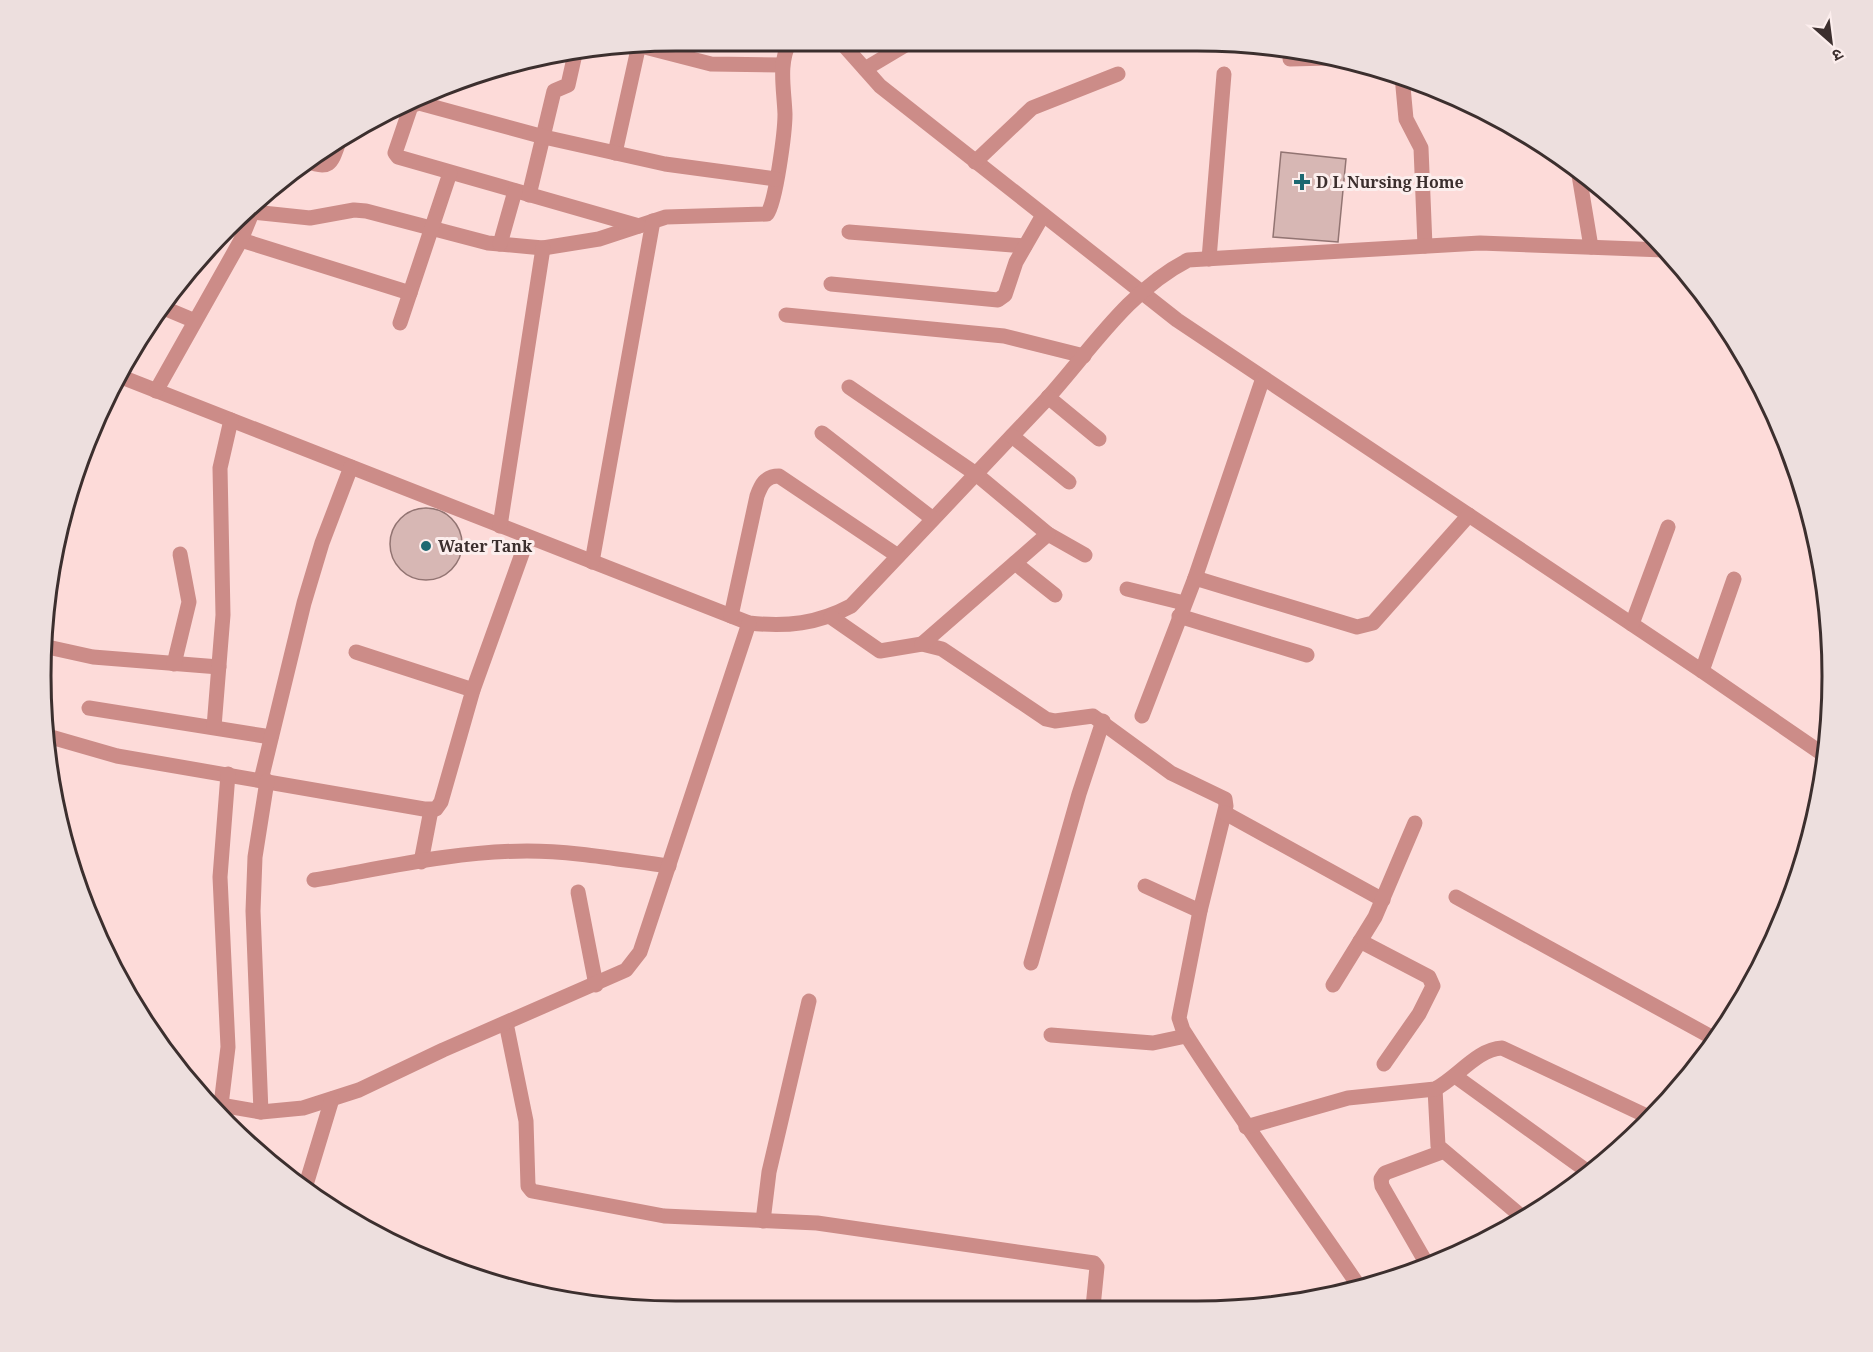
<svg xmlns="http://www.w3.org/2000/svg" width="1873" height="1352" viewBox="0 0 1873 1352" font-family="'Noto Serif','Noto Sans Devanagari',serif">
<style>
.building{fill:#d7b7b4;stroke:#927472;stroke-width:1.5}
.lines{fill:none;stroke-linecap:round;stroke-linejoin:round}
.minor{stroke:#cc8c88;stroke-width:15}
.poi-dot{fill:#1d6871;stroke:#fceeed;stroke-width:2}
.labels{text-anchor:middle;stroke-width:6;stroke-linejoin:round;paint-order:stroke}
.poi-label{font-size:16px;font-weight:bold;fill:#3c2f2e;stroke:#fceeed;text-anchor:start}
.rim{fill:none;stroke:#3c2f2e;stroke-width:3}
</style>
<rect width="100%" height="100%" fill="#fddbd9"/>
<g class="building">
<path d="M1281 152 1346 159 1338 242 1273 237Z"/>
<circle cx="426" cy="544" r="36"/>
</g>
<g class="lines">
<g class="minor">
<path d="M840 41 880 86 1177 320 1702 671 1827 757"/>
<path d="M1290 59 1329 58"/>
<path d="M865 69 912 41"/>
<path d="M1402 76 1406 119 1421 148 1425 246"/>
<path d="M615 153 638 49 641 46 711 64 781 65"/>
<path d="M307 161C332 172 332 160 340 139"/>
<path d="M975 162 1032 108 1118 74"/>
<path d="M1578 169 1591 247"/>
<path d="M529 195 554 91 568 85 575 54"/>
<path d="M253 212 310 218 354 210 366 211 488 243 543 248 599 239 666 217 767 214C776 202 785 131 785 114 784 88 778 64 790 41"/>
<path d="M639 226 398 157 395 153 411 106 419 103 544 137 665 164 776 179"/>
<path d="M849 232 1025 246"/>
<path d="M241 240 410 293"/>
<path d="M500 244 515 191"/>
<path d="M1209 259 1224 74"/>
<path d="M831 284 998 300 1005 295 1016 262 1043 215"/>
<path d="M164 308 195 321"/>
<path d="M786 315 1004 336 1084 356"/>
<path d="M400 323 450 173"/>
<path d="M119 376 749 623C787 627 817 624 851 606 915 538 979 471 1043 403 1089 353 1126 292 1188 260L1480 243 1664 250"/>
<path d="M849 387 976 474 1048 534 1085 555"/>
<path d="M156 391 241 240 254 208"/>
<path d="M1048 397 1099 439"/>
<path d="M822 433 933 519"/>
<path d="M1012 436 1069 482"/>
<path d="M500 526 543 248"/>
<path d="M592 562 653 221"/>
<path d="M1015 563 1055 595"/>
<path d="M1195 578 1357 627 1373 623 1469 515"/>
<path d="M1127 589 1184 603"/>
<path d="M731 616 757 496C761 485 765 476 779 476L898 556"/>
<path d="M1179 616 1307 655"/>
<path d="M831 617 880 651 922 644 942 649 1046 719 1055 721 1093 716 1171 773 1225 799 1226 806 1200 911 1179 1018 1183 1030C1238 1117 1300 1199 1358 1285"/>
<path d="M1632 624 1668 527"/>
<path d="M922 644 1048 534"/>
<path d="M43 646 93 657 219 667"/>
<path d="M356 652 473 690"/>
<path d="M174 664 189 602 180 554"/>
<path d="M1702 671 1734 579"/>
<path d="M89 708 271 737"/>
<path d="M1142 716 1195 578 1263 378"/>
<path d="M214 727 223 615 220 468 231 420"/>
<path d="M44 735 117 756 424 809H436L441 802 473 690 528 537"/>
<path d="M261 780 304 603 322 543 351 467"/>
<path d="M1225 813 1383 900"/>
<path d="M421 862 431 810"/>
<path d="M314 880C384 868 456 851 527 851 575 851 622 860 669 866"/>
<path d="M1145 886 1200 911"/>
<path d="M578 892 596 985"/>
<path d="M1456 897 1715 1039"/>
<path d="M1360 941 1429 977 1433 986 1419 1014 1384 1064"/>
<path d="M1031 963 1079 794 1103 721"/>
<path d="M1333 985 1375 917 1415 823"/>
<path d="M1730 1018 1759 967"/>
<path d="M506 1023 526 1121 528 1186 532 1191 664 1216 817 1223 1094 1263 1097 1267 1093 1307"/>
<path d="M1051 1035 1153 1043 1186 1036"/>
<path d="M1455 1076 1591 1174"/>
<path d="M1435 1089 1438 1146 1521 1216"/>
<path d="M209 1103 261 1112 303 1108 359 1090 443 1050 626 970 640 952 749 623"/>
<path d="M221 1105 228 1047 220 877 228 774"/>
<path d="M261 1112 253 911 255 857 267 781"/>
<path d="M1246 1127 1348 1098 1435 1089C1457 1078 1477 1049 1502 1048L1651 1118"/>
<path d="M305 1188 332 1099"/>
<path d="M763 1221 769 1172 809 1001"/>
<path d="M1428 1266 1382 1186 1381 1179 1385 1173 1442 1152"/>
</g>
</g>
<g class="poi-dot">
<path d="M1299 173h6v6h6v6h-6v6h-6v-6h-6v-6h6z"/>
<circle cx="426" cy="546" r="6"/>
</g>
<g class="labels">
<g class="poi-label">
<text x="1316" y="188">D L Nursing Home</text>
<text x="438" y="552">Water Tank</text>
</g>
</g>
<path d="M0 0H1873V1352H0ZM676 51H1197A625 625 0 0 1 1822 676V676A625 625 0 0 1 1197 1301H676A625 625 0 0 1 51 676V676A625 625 0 0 1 676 51Z" fill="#eddfde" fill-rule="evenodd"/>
<path class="rim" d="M676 51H1197A625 625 0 0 1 1822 676V676A625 625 0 0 1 1197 1301H676A625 625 0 0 1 51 676V676A625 625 0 0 1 676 51Z"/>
<g transform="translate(1831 42) rotate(152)" stroke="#fceeed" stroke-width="4.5" paint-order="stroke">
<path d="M0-4.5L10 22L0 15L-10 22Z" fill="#3c2f2e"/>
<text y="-9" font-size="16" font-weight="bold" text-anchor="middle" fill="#3c2f2e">उ</text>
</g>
</svg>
